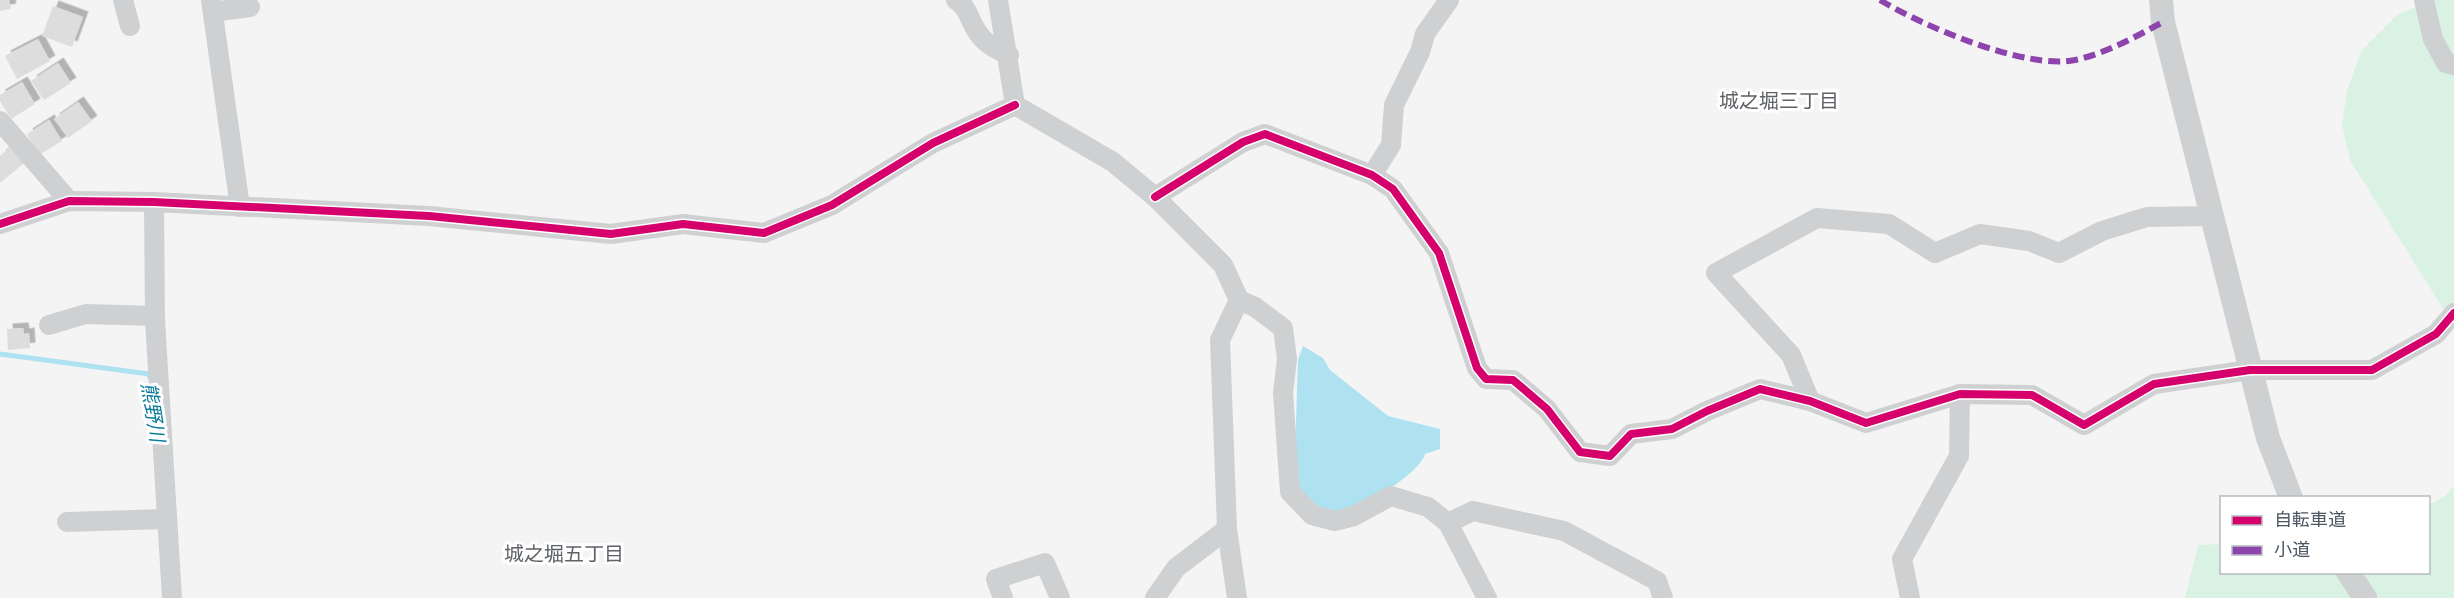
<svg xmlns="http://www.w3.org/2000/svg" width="2454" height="598" viewBox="0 0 2454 598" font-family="'Titillium Web','Noto Sans JP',sans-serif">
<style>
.green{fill:#d9f2e3}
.water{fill:#aee2f0}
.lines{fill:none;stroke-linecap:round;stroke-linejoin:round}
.stream{stroke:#aee2f0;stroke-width:5}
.building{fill:#ddddde;filter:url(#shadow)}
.minor{stroke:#ced0d2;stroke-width:20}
.tertiary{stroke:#ced0d2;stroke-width:24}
.quiet{stroke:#8e44ad;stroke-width:6;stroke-dasharray:12 6;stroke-linecap:butt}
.cycleway-casing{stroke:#fff;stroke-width:11}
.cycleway{stroke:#d6006c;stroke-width:8}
.labels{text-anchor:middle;stroke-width:6;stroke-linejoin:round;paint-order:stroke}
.neighbourhood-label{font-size:20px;fill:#5f6368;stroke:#fff}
.water-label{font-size:20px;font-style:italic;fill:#0c7c9b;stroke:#fff}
</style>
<defs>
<filter id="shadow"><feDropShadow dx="5.5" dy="-5.5" stdDeviation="0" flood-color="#0004"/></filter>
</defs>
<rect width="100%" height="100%" fill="#f4f4f4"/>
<g class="green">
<path d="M2433 0H2454V326L2350 160 2342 125 2347 91 2361 51 2398 14Z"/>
<path d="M2454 486V598H2185L2198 545 2221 544 2222 572H2428L2429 505 2446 495Z"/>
</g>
<path class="water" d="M1303 346 1323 358 1330 370 1388 416 1440 429V449L1425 454C1419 476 1344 522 1320 512 1311 508 1301 492 1294 485L1298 360Z"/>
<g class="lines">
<path class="stream" d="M0 354 149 374 150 378"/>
</g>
<g class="building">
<path d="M0 0H9L11 9 0 11Z"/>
<path d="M53 6 83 17 72 47 42 36Z"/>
<path d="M38 39 50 61 17 79 5 56Z"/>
<path d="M58 63 71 83 44 100 31 81Z"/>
<path d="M22 82 35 104 11 119 0 101V95Z"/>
<path d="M78 102 92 121 68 138 54 119Z"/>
<path d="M49 120 62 141 39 155 27 134Z"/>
<path d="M11 147 24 163 0 183V156Z"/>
<path d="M23 328 24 334 29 333 30 348 8 350 7 329Z"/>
</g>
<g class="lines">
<g class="minor">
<path d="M123 0 130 26"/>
<path d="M211 0 240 207"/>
<path d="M956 0C968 7 968 17 975 28 983 43 995 49 1009 55"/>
<path d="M998 0 1015 105 1113 162 1155 197 1223 265 1239 300 1220 340 1227 529 1237 598"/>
<path d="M2424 0 2433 39 2446 63 2454 65"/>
<path d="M213 12 250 7"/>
<path d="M0 121 69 201"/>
<path d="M1372 175 1391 145 1394 105 1420 52 1425 34 1449 0"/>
<path d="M1155 197 1243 142 1265 134 1372 175 1393 189 1439 253 1477 368 1486 379 1513 380 1547 409 1580 452 1610 456 1631 434 1672 429 1707 411 1760 389 1810 401 1866 423 1960 394 2032 395 2084 425 2154 384 2250 370H2372L2436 334 2454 313"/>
<path d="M154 202 155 320 172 598"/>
<path d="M0 224 69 201 154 202 429 216 611 234 683 224 764 233 832 205 933 143 1015 105"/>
<path d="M1239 300 1255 307 1283 328 1287 359 1283 393 1290 492 1312 515 1335 521 1354 516 1391 496 1428 507 1448 523 1487 598"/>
<path d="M49 325 86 314 155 316"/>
<path d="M1810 401 1791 355 1716 273 1817 218 1889 224 1935 253 1980 234 2029 241 2059 253 2102 231 2147 217 2213 216"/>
<path d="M67 522 165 519"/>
<path d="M1448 523 1473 511 1564 531 1657 581 1663 598"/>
<path d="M1003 598 996 579 1045 563 1060 598"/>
<path d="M1155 598 1176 568 1227 529"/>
<path d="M1910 598 1902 559 1959 456 1960 394"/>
</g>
<g class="tertiary">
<path d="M2161 0 2163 22 2268 438 2291 498"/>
<path d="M2348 572 2365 598"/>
</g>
<path class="quiet" d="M1880 0C1923 26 2025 70 2075 60 2107 53 2135 37 2163 22"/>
<defs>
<g id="cycleway">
<path d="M1155 197 1243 142 1265 134 1372 175 1393 189 1439 253 1477 368 1486 379 1513 380 1547 409 1580 452 1610 456 1631 434 1672 429 1707 411 1760 389 1810 401 1866 423 1960 394 2032 395 2084 425 2154 384 2250 370H2372L2436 334 2454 313"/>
<path d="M0 224 69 201 154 202 429 216 611 234 683 224 764 233 832 205 933 143 1015 105"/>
</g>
</defs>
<use href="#cycleway" class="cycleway-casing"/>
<use href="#cycleway" class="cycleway"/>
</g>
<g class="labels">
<g class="neighbourhood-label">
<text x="1779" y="108">城之堀三丁目</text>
<text x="564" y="561">城之堀五丁目</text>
</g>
<g class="water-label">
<text transform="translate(153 412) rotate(81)" y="7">熊野川</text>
</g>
</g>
<rect x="2220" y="496" width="210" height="78" fill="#ffffff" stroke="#b7bbc0" stroke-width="1.5"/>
<rect x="2232" y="516" width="30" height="9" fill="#d6006c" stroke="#b7bbc0" stroke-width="1.5"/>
<text x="2274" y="526" font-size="18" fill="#4a5661">自転車道</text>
<rect x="2232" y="546" width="30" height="9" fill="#8e44ad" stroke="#b7bbc0" stroke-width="1.5"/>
<text x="2274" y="556" font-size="18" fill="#4a5661">小道</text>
</svg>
